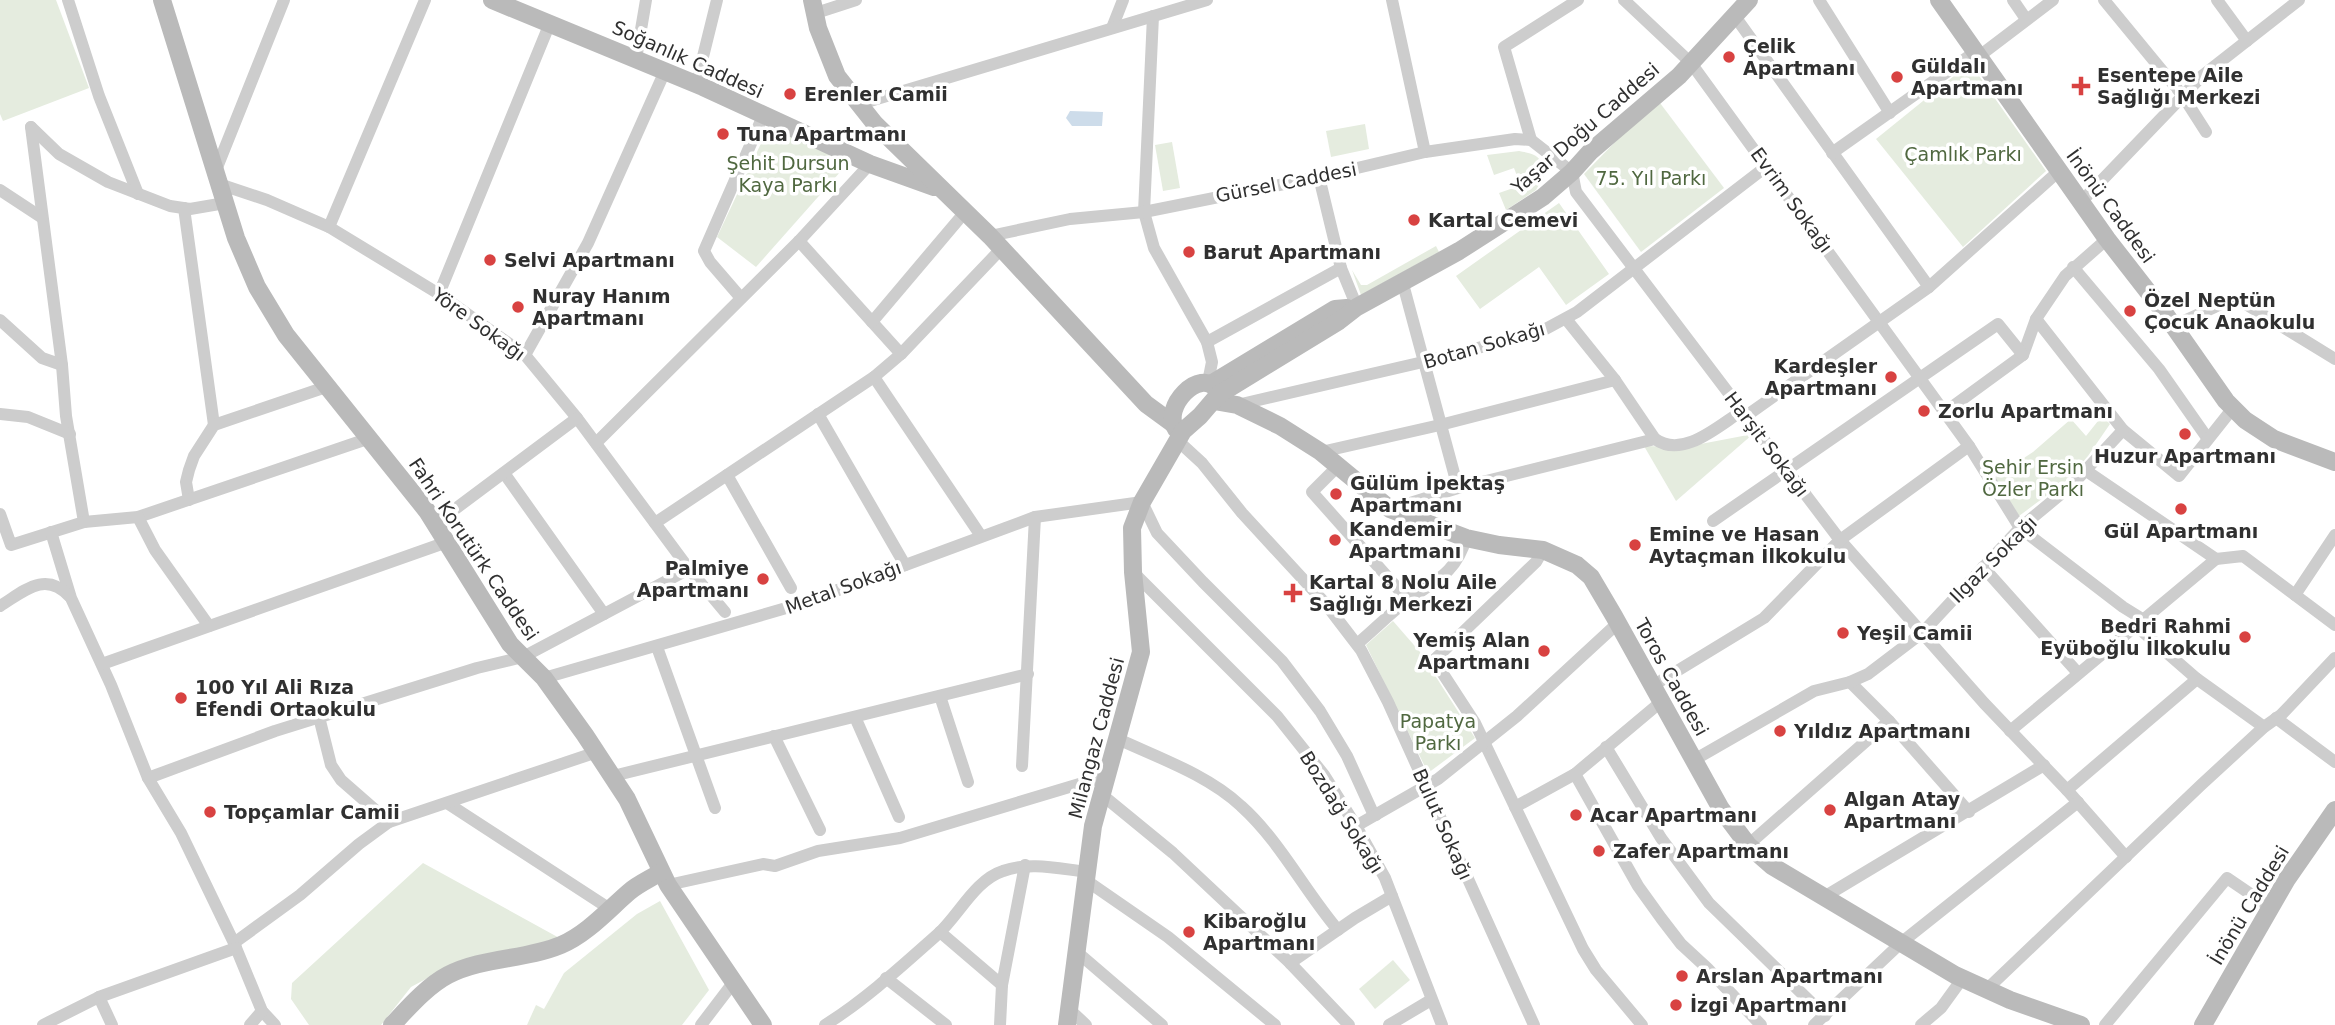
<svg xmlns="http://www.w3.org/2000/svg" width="2335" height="1025" viewBox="0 0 2335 1025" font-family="'DejaVu Sans',sans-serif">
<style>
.green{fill:#e5ecdf}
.water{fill:#cddcea}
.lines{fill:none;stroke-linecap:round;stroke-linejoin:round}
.street{stroke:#cdcdcd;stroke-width:12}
.secondary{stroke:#bababa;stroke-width:18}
.poi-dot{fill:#d84241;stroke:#fff;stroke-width:2.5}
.labels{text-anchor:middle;stroke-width:7;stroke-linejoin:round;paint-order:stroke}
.poi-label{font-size:19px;font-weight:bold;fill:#303030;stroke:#fff;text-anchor:start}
.street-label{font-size:19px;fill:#303030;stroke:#fff}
.park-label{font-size:19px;fill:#506840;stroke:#fff}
</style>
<rect width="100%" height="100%" fill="#fff"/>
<g class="green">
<path d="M0 0H56L89 88 3 121 0 114Z"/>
<path d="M1970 63 2046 171 1963 247 1876 139Z"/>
<path d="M1657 99 1724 188 1641 252 1584 174Z"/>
<path d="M772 120 849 162 756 267 717 237Z"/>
<path d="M1365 124 1369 149 1331 157 1326 131Z"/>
<path d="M1172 142 1180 188 1163 191 1155 145Z"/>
<path d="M1519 151C1530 153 1539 154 1543 166L1517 176 1514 168 1494 175 1487 155Z"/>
<path d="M1544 168 1545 174 1536 190 1506 210 1499 193 1519 186 1518 179Z"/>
<path d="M1559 203 1609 274 1566 305 1539 267 1480 309 1456 276Z"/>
<path d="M1436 246 1439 252 1361 295 1352 270 1361 285H1367Z"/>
<path d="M2102 416 2110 424 2088 456 2066 481 2019 516 1995 477 2033 452 2071 419 2086 436Z"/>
<path d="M1753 434 1676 501 1644 446 1685 447Z"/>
<path d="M1393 621 1420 652 1475 738 1428 773 1366 645Z"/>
<path d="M423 863 563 940 448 967 411 987 381 1025H309L291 999 292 983Z"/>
<path d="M660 901 709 990 682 1025H527L536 1005 544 1009 564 973 637 914Z"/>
<path d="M1393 960 1410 980 1375 1009 1359 989Z"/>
</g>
<path class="water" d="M1070 111 1103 112 1102 126H1072L1066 118Z"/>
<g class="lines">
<g class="street">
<path d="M68 0 99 96 138 194"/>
<path d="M1392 0 1425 152"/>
<path d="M1624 0 1691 63 1969 446 2020 528 2123 607 2144 620"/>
<path d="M1819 0 1890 113"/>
<path d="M2013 0 2026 19"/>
<path d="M2104 0 2183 96 2206 132"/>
<path d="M2217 0 2247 41"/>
<path d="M816 13 856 0"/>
<path d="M1734 15 1929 287"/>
<path d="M1153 16 1144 212 1154 248 1207 342 1212 362 1208 382"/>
<path d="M1112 28 1123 0"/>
<path d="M1978 57 2053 0"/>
<path d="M636 59 646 0"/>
<path d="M696 85 717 0"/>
<path d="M860 104 1207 0"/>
<path d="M31 127 62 365 66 416 84 522"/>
<path d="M31 127 59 154 108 182 170 206 190 209 225 203"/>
<path d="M1531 140 1504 47 1578 0"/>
<path d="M1832 153 1975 52"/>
<path d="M216 170 284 0"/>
<path d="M1319 177 1341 268 1357 307"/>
<path d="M219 184 267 200 329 227 439 294 525 355 577 418 689 569 725 612"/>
<path d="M0 190 41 217"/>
<path d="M2081 202 2202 76 2299 0"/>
<path d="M184 208 214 425"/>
<path d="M329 227 425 0"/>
<path d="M990 236 1070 219 1144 212 1319 177 1425 152 1515 139 1531 140 1572 172 1576 192 1840 540 1984 703 2067 790 2126 857"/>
<path d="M799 241 901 354"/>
<path d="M2073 267 2159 369 2208 439"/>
<path d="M1403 284 1458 488"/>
<path d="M439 294 550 23"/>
<path d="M741 298 710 262 704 251 763 116"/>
<path d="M1566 319 1615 380 1655 439"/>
<path d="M2036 319 2123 430 2179 476 2233 408"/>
<path d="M0 320 42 358 62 365"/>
<path d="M872 322 965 212"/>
<path d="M2173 326 2228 301 2239 300 2335 359"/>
<path d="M1207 342 1341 268"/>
<path d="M525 355 588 243 665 71"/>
<path d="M874 377 981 536"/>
<path d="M1237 405 1423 362 1540 332 1577 312 1767 166"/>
<path d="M1945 412 2023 355 2036 319 2065 276 2107 239"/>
<path d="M0 414 28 417 70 434"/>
<path d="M818 414 905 565"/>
<path d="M1746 416 1929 287 2059 171"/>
<path d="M1177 440 1202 463 1242 513 1325 603 1361 650 1388 702 1534 1025"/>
<path d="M596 443 799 241 870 164"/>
<path d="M1321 452 1440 425 1615 380"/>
<path d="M1338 466 1312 492 1408 600"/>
<path d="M504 473 604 614"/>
<path d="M727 475 791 588"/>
<path d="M189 500 186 482 189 470 194 456 214 425 326 387"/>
<path d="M1391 509 1458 488 1655 439C1683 459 1718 426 1742 411"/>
<path d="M0 514 11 545 84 522 138 517 370 438"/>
<path d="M138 517 155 550 209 626"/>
<path d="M1713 521 1998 324 2023 355"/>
<path d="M655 523 874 377 901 354 1002 248"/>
<path d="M435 524 577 418"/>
<path d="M51 532 71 598 111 685 148 778 181 833 234 943 262 1011 275 1025"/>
<path d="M1543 550 1536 562 1434 660 1475 723 1583 949 1596 970 1642 1025"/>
<path d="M2216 559 2243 556 2335 625"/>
<path d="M1983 567 2078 673"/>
<path d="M1133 572 1277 716 1324 775 1356 826 1385 878 1442 1025"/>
<path d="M2295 595 2335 535"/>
<path d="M0 606C23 592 45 570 69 596"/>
<path d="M2135 625 2197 679 2264 727"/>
<path d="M1357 644C1374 630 1390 613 1408 600 1435 581 1457 572 1466 538"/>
<path d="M657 647 715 808"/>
<path d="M102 664 447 542"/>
<path d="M544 678 800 604 1035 517 1142 502 1157 533 1203 582 1282 661 1320 711 1347 756 1372 811 1376 815"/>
<path d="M1850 682 1889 721 1969 812"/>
<path d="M1654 685 1764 618 1840 540 1969 446"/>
<path d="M940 696 968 782"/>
<path d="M319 717 331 765 341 780 389 822"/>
<path d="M855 717 899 817"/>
<path d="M2276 718 2335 762"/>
<path d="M2010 731 2216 559 2085 470"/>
<path d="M774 736 820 830"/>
<path d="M1118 739C1159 758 1208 775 1241 806 1280 841 1304 890 1338 930"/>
<path d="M1606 747 1661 838 1709 903 1825 1016"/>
<path d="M1694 760 1814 691 1850 682 1868 674 1922 633 2020 528 2073 484 2123 430"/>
<path d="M1022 766 1035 517"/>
<path d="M1575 774 1638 886 1661 918 1681 944 1707 968 1761 1025"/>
<path d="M613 776 1028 674"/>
<path d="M148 778 275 731 477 668 523 657 689 569"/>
<path d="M2067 790 2197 679"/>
<path d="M1101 794 1173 853 1290 963 1349 1025"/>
<path d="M447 803 610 909"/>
<path d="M1515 807 1575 774 1662 701"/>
<path d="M1356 826 1438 779 1517 716 1618 623"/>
<path d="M1748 845 1889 721"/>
<path d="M1087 881 1168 937 1275 1025"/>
<path d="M668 885 763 864 775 866 818 851 900 838 1106 776"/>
<path d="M1824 897 2044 765"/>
<path d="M940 932 1002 985"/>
<path d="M234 943 300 895 359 844 389 822 597 752"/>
<path d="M1077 952 1162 1025"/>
<path d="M1290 963 1355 918 1392 896"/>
<path d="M886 978 946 1025"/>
<path d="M1985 991 2201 785 2264 727 2281 715 2335 658"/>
<path d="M99 997 112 1025"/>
<path d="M1069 1009 1086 1025"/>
<path d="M43 1025 99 997 236 948"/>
<path d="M250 1025 262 1011"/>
<path d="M701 1025 733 983"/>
<path d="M825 1025C865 1000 903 965 938 934 959 915 975 880 1003 871 1030 861 1060 869 1088 872"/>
<path d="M1000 1025 1002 985 1025 865"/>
<path d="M1389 1025 1431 1000"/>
<path d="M1814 1025 1902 942 2078 802"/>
<path d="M1921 1025 1941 1008 1962 979"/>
<path d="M2105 1025 2227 878 2271 908"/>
</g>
<g class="secondary">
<path d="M162 0 236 238 257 287 286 335 427 511 510 644 544 678 585 735 627 799 668 885 763 1025"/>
<path d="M492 0 703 87 870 164 934 187"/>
<path d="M812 0 818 28 837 76 875 124 990 236 1146 404 1172 423"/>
<path d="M1939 0 2107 239 2163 311 2226 401 2245 420 2274 439 2335 462"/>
<path d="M1211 384 1335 309 1347 308"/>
<path d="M1214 401 1237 405 1280 426 1321 452 1390 509 1466 538 1499 545 1543 550 1577 565 1591 577 1614 616 1721 809 1748 845 1772 866 1955 975 2010 1000 2081 1025"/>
<path d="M1176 429C1161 408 1200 366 1217 390"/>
<path d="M392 1025C408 1008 427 986 448 975 483 957 525 960 561 945 587 934 608 910 629 892 638 884 650 879 661 872"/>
<path d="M1067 1025 1093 826 1141 652 1133 572 1132 528 1142 502 1183 431 1200 416 1218 395 1339 321 1357 307 1459 251 1543 197 1572 172 1590 152 1679 76 1749 0"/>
<path d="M2203 1025 2287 879 2335 810"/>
</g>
</g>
<g class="poi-dot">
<circle cx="1729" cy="57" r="7"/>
<circle cx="1897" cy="77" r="7"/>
<path d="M2077.5 75.5h7v7h7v7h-7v7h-7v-7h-7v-7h7z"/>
<circle cx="790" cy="94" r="7"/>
<circle cx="723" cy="134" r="7"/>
<circle cx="1414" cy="220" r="7"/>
<circle cx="1189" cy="252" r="7"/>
<circle cx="490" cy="260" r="7"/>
<circle cx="518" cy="307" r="7"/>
<circle cx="2130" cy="311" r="7"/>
<circle cx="1891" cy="377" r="7"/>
<circle cx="1924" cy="411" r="7"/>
<circle cx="2185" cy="434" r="7"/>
<circle cx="1336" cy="494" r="7"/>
<circle cx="2181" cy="509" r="7"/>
<circle cx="1335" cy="540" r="7"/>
<circle cx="1635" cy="545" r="7"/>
<circle cx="763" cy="579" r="7"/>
<path d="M1289.5 582.5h7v7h7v7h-7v7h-7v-7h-7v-7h7z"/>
<circle cx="1843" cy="633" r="7"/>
<circle cx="2245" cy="637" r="7"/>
<circle cx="1544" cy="651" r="7"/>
<circle cx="181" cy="698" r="7"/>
<circle cx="1780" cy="731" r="7"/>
<circle cx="1830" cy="810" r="7"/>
<circle cx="210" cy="812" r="7"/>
<circle cx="1576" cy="815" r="7"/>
<circle cx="1599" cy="851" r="7"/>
<circle cx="1189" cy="932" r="7"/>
<circle cx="1682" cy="976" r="7"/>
<circle cx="1676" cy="1005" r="7"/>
</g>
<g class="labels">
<g class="poi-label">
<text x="1743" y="53">Çelik<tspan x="1743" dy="22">Apartmanı</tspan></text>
<text x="1911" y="73">Güldalı<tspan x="1911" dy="22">Apartmanı</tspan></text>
<text x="2097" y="82">Esentepe Aile<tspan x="2097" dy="22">Sağlığı Merkezi</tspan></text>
<text x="804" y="101">Erenler Camii</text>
<text x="737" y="141">Tuna Apartmanı</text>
<text x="1428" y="227">Kartal Cemevi</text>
<text x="1203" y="259">Barut Apartmanı</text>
<text x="504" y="267">Selvi Apartmanı</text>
<text x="532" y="303">Nuray Hanım<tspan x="532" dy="22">Apartmanı</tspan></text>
<text x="2144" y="307">Özel Neptün<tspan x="2144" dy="22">Çocuk Anaokulu</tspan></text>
<text x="1877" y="373" text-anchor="end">Kardeşler<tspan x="1877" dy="22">Apartmanı</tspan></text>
<text x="1938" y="418">Zorlu Apartmanı</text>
<text x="2185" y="463" text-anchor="middle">Huzur Apartmanı</text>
<text x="1350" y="490">Gülüm İpektaş<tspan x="1350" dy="22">Apartmanı</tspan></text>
<text x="1349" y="536">Kandemir<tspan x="1349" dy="22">Apartmanı</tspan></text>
<text x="2181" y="538" text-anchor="middle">Gül Apartmanı</text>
<text x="1649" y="541">Emine ve Hasan<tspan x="1649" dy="22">Aytaçman İlkokulu</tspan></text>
<text x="749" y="575" text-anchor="end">Palmiye<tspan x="749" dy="22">Apartmanı</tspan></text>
<text x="1309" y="589">Kartal 8 Nolu Aile<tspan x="1309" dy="22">Sağlığı Merkezi</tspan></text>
<text x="2231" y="633" text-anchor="end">Bedri Rahmi<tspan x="2231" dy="22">Eyüboğlu İlkokulu</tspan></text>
<text x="1857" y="640">Yeşil Camii</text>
<text x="1530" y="647" text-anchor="end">Yemiş Alan<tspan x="1530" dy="22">Apartmanı</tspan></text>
<text x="195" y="694">100 Yıl Ali Rıza<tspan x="195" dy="22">Efendi Ortaokulu</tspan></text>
<text x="1794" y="738">Yıldız Apartmanı</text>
<text x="1844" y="806">Algan Atay<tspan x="1844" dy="22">Apartmanı</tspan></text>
<text x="224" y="819">Topçamlar Camii</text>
<text x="1590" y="822">Acar Apartmanı</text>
<text x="1613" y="858">Zafer Apartmanı</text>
<text x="1203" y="928">Kibaroğlu<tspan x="1203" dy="22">Apartmanı</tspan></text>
<text x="1696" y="983">Arslan Apartmanı</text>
<text x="1690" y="1012">İzgi Apartmanı</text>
</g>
<g class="street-label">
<text transform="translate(688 59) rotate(24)" y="7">Soğanlık Caddesi</text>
<text transform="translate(1585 128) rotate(-41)" y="7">Yaşar Doğu Caddesi</text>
<text transform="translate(1286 182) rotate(-11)" y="7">Gürsel Caddesi</text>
<text transform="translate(1792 200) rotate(54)" y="7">Evrim Sokağı</text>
<text transform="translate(2111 206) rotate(54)" y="7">İnönü Caddesi</text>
<text transform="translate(479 324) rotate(36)" y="7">Yöre Sokağı</text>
<text transform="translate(1484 345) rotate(-16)" y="7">Botan Sokağı</text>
<text transform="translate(1767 444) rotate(53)" y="7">Harşit Sokağı</text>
<text transform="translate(474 549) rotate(56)" y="7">Fahri Korutürk Caddesi</text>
<text transform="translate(1993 559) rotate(-45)" y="7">Ilgaz Sokağı</text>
<text transform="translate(843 587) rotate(-20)" y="7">Metal Sokağı</text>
<text transform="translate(1672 677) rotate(61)" y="7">Toros Caddesi</text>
<text transform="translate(1096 738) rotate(-75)" y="7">Milangaz Caddesi</text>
<text transform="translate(1342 812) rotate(58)" y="7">Bozdağ Sokağı</text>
<text transform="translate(1443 824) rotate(66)" y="7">Bulut Sokağı</text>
<text transform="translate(2249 905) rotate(-59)" y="7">İnönü Caddesi</text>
</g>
<g class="park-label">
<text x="1963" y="161">Çamlık Parkı</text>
<text x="788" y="170">Şehit Dursun<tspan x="788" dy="22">Kaya Parkı</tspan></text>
<text x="1651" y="185">75. Yıl Parkı</text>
<text x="2033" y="474">Şehir Ersin<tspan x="2033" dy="22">Özler Parkı</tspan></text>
<text x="1438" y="728">Papatya<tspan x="1438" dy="22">Parkı</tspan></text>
</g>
</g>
</svg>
